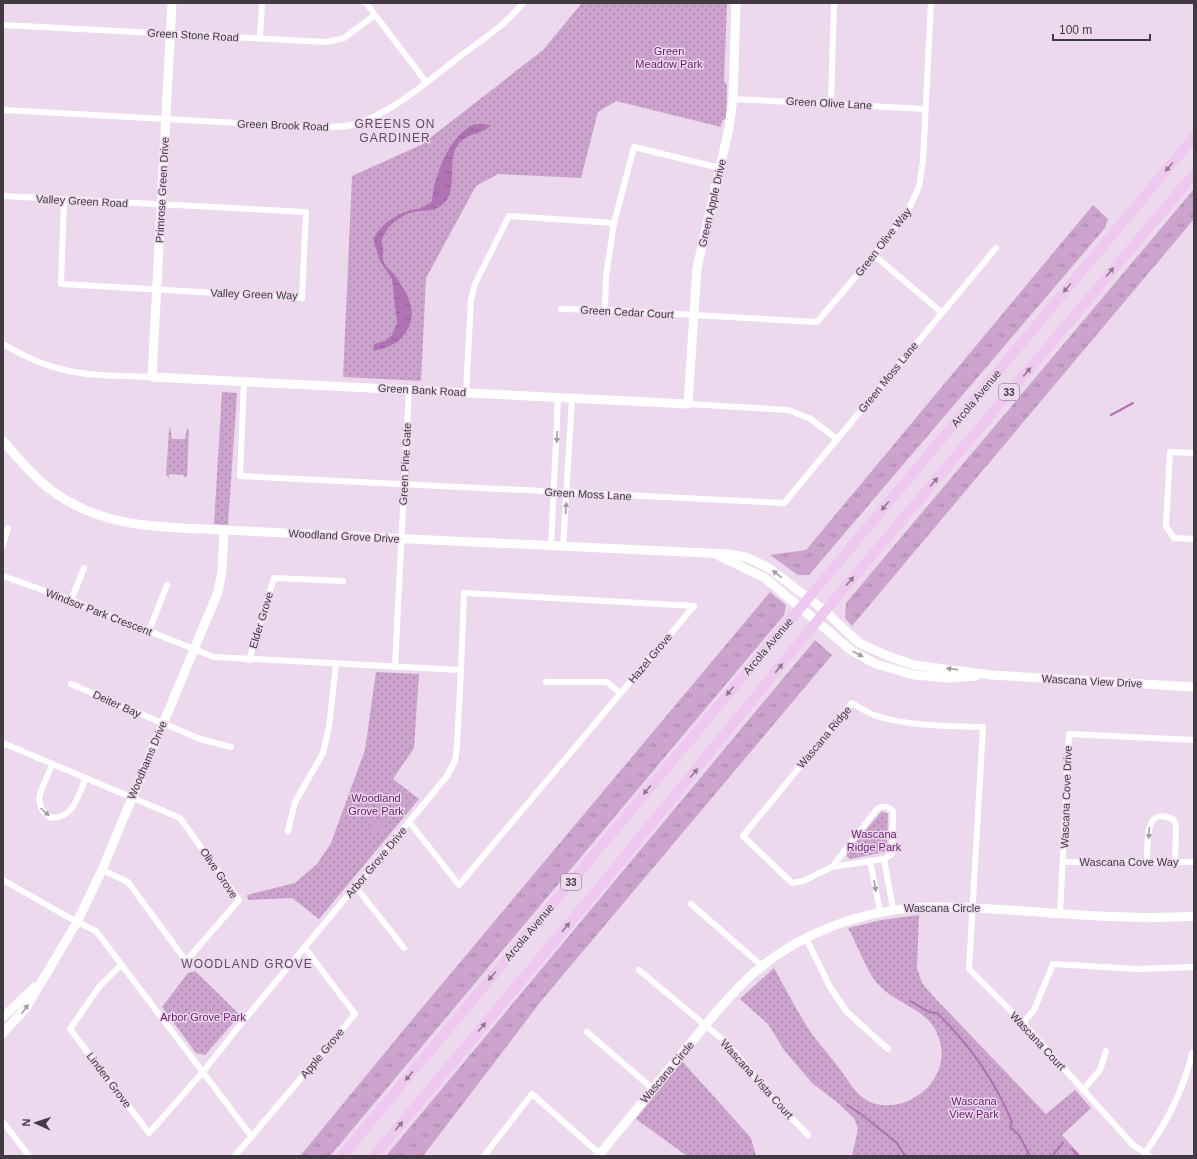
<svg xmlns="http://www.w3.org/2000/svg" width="1197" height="1159" viewBox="0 0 1197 1159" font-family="Arial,sans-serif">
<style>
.grass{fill:url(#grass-tufts)}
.park{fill:url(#park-dots)}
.garden{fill:#cba3cd}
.water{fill:url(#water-ripples)}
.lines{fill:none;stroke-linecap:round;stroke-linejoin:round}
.stream{stroke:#af73b3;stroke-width:2}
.street{stroke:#fff;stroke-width:6}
.secondary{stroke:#fff;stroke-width:9}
.primary{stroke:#eec8ef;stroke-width:10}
.oneway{fill:#8f7a90}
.oneway2{fill:#a09ca0}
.labels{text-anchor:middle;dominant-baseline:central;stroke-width:3;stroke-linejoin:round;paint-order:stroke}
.shield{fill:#ecd9ed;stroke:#746a75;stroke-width:1}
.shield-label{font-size:10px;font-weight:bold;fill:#413a42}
.street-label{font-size:11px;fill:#413a42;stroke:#ecd9ed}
.park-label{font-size:11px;fill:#681e6e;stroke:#ecd9ed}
.neighbourhood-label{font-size:12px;letter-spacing:1px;fill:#5e4e5f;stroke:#ecd9ed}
</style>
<defs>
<pattern id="grass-tufts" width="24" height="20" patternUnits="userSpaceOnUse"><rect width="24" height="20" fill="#cba3cd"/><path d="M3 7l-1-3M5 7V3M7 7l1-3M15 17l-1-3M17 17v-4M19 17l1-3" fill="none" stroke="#a686a8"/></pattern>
<pattern id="park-dots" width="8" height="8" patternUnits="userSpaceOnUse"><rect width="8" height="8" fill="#cba3cd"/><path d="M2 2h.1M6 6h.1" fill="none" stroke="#a686a8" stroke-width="1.8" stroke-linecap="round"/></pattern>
<pattern id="water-ripples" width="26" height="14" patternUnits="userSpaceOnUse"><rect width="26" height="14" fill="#af73b3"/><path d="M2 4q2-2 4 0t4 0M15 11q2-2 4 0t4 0" fill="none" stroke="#905f93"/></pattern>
</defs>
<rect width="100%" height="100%" fill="#ecd9ed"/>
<g class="grass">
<polygon points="1194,189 1194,219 852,626 845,618 846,603"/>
<polygon points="1093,205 1108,219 1105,228 809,575 798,575 770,555 806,550"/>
<polygon points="770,592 786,605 784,615 330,1156 300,1156 411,1021"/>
<polygon points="815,640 832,655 542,1000 423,1156 386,1156"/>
</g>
<g class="park">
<polygon points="582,3 727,3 724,81 727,85 726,118 722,121 721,127 616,101 598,112 581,178 498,174 476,186 426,278 421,381 343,377 352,176 421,145 543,50"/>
<polygon points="222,392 237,393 228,525 214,524"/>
<polygon points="170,427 172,439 185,439 187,428 189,430 187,476 185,478 183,475 169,474 169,478 166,475 169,430"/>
<polygon points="376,672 419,674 414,748 393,779 419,799 319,919 292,898 248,900 247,895 295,883 317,864 331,843 365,750"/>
<polygon points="882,811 888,814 887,848 884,852 851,859 847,857 847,852"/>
<path d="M919,915L917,968L922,983L933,996L1046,1114L1075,1090L1091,1108L1062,1135L1081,1156H852L858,1129L854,1118L838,1103L812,1083L784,1050L768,1024L740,999L774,968C785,988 796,1009 808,1028C816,1041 827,1052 836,1064C847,1078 854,1094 870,1102C890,1110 911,1103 926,1089C938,1077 945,1059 940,1042C932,1008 898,1007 878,984C868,974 856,942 848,928L881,920Z"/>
<polygon points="195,971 240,1015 205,1055 196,1053 162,1007 188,973"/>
<polygon points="682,1061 751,1138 756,1156 687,1156 636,1119"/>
</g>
<polygon class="garden" points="382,821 383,832 372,832 371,822"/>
<path class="water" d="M483,124L491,125C483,134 468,133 459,143C445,159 460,191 442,205C434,212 422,210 413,212C400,215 386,227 382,239C381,242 383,245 383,248C384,252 382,257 383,260C384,264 389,269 392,272C406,290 420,311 406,332C397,345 387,348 373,351L374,344L385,341L392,335L397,323L392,279L380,261L373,239C379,227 391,218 403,213C416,207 418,212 432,201C434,177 448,138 471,126C474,124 479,124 483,124Z"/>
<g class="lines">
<g class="stream">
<polyline points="1111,415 1133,403"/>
<path d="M910,1001L929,1012L937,1013C968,1043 995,1081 1012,1122L1010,1127L1019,1135L1030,1156"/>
<polyline points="847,1105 861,1114 897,1143 905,1156"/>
<polyline points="1072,1149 1079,1156"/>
<polyline points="1052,1156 1063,1143"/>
</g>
<g class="street">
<polyline points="366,3 426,82"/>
<polyline points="3,25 327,42 344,38 375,15"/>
<polyline points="260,38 262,3"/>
<polyline points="733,99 925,109"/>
<polyline points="831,103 834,3"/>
<path d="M3,110L311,127C325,127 342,128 356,124C395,111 426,82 458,58C480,41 506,25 523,3"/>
<polyline points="3,196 306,212 302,298 61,284 64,200"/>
<polyline points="874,255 941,312"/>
<polyline points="561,309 605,310 817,322 874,255 908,211 919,187 923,161 931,3"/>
<polyline points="605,310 606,277 614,223 634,147 720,168"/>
<path d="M3,344C57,377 91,375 152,377"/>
<polyline points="244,381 240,476 784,503 996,248"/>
<polyline points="466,392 471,300 475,284 509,216 614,223"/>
<polyline points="688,404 788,410 809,418 837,439"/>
<polyline points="1194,453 1170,452 1166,526 1174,538 1194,539"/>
<polyline points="3,545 8,528"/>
<polyline points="551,547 558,398"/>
<polyline points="563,547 572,399"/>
<polyline points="3,576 71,600 214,657 461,670 457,745 455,761 447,776 240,1025 203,1072 149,1133 70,1029 99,987 121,965"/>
<polyline points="71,600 84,568"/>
<polyline points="149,631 167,585"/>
<polyline points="249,660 274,578 343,581"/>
<polyline points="395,667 409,389"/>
<polyline points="546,682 607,682 620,693"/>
<polyline points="71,684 200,739 231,747"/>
<polyline points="3,743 180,818 239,900 186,961 128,882 102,870"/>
<path d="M52,765C45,784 28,804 51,818C74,818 78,796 86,778"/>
<polyline points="410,823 459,885 694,606 464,593 461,670"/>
<polyline points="288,831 295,802 323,753 329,727 336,664"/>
<polyline points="884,859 893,909"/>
<polyline points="870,861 880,911"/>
<polyline points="1064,862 1194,862"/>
<path d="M1147,863C1148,844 1143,804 1174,820L1176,827L1175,863"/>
<path d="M832,867L877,809C884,805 887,806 893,811L892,854L884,859L832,867L803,881L792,883L743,836L852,703C859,707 866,712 874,715C903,726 952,726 983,727L969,969L1023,1023L1133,1145L1150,1156"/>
<polyline points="3,880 77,922 96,931 252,1137"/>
<polyline points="356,887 404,948"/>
<polyline points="691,904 762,966"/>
<polyline points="1060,914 1069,734 1194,740"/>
<polyline points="806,938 830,987 846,1011 888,1049"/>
<polyline points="639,970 729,1045 773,1099 808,1135"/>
<polyline points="1023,1023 1034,1010 1053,964 1138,969 1194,967"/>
<polyline points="587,1032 653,1089"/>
<polyline points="1083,1090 1100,1070 1106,1051"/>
<polyline points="3,1122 29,1156"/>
<path d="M1145,1153C1166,1124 1184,1088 1192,1053"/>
<polyline points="235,1156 355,1014 305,948"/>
<polyline points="484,1156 532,1094 601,1155"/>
</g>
<g class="secondary">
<polyline points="172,3 152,377 688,404 697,268 729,128 733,99 736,3"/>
<path d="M3,441C19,459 35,479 55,493C106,529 164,527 224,530L727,554L746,557L769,568L825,611L859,643L888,656L914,665L991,675L1194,687"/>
<polyline points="719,556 765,578 852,651 876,664 914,675 949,678 976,676"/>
<polyline points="3,1017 35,987"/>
<polyline points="3,1033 26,1008 77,922 102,870 218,592 222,571 224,530"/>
<path d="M598,1156C629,1119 658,1082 689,1045C706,1024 723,1003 742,984C794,932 869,906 942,907C1026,908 1110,922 1194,916"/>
</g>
<g class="primary">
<polyline points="342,1156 1194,137"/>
<polyline points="374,1156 593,895 831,604 1194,174"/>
</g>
</g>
<defs><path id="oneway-solid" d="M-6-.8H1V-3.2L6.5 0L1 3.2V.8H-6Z"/></defs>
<g class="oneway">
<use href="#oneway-solid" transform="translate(1169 167) rotate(130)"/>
<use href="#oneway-solid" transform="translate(1110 272) rotate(-50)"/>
<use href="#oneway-solid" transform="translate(1067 288) rotate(130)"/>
<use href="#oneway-solid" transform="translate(1027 372) rotate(-50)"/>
<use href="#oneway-solid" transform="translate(934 482) rotate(-50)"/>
<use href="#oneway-solid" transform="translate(885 506) rotate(130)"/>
<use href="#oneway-solid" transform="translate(850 581) rotate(-50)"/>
<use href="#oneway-solid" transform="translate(779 668) rotate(-51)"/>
<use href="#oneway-solid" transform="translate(730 691) rotate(130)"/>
<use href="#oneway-solid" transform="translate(694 773) rotate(-50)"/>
<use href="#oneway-solid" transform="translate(647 790) rotate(130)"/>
<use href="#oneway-solid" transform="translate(566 927) rotate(-50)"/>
<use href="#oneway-solid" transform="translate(492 976) rotate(130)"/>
<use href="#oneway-solid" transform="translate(482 1027) rotate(-50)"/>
<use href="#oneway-solid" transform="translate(409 1076) rotate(130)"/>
<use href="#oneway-solid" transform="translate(399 1126) rotate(-50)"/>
</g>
<g class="oneway2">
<use href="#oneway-solid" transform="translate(557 437) rotate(93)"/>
<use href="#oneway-solid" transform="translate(566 508) rotate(-86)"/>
<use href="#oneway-solid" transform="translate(777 574) rotate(-143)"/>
<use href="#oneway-solid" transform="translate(858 654) rotate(28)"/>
<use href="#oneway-solid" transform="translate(952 669) rotate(-173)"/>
<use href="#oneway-solid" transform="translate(45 812) rotate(42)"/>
<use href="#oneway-solid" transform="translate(1149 833) rotate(94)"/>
<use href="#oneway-solid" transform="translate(875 886) rotate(80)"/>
<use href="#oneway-solid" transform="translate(25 1009) rotate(-54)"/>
</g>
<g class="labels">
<g class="shield">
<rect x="999" y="384" width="20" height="16" rx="3"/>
<rect x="561" y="874" width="20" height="16" rx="3"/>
</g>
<g class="shield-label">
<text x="1009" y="392">33</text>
<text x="571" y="882">33</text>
</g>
<g class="street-label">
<text transform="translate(193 35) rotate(3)">Green Stone Road</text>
<text transform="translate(829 103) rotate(3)">Green Olive Lane</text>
<text transform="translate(283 125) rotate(2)">Green Brook Road</text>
<text transform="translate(162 190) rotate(-87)">Primrose Green Drive</text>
<text transform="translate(82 201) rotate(3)">Valley Green Road</text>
<text transform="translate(712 203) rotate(-77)">Green Apple Drive</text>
<text transform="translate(883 242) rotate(-52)">Green Olive Way</text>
<text transform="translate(254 294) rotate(2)">Valley Green Way</text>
<text transform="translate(627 312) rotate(3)">Green Cedar Court</text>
<text transform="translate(888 377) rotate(-51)">Green Moss Lane</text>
<text transform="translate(422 390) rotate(3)">Green Bank Road</text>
<text transform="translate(976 398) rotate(-50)">Arcola Avenue</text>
<text transform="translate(405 464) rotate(-87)">Green Pine Gate</text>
<text transform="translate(588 494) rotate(3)">Green Moss Lane</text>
<text transform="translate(344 536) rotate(3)">Woodland Grove Drive</text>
<text transform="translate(99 612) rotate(21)">Windsor Park Crescent</text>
<text transform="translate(261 620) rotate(-73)">Elder Grove</text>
<text transform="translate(768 646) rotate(-50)">Arcola Avenue</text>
<text transform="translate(650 658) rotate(-50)">Hazel Grove</text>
<text transform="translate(1092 681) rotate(3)">Wascana View Drive</text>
<text transform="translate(117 704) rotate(24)">Deiter Bay</text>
<text transform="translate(824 737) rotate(-50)">Wascana Ridge</text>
<text transform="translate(147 760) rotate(-67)">Woodhams Drive</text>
<text transform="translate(1066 797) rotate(-88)">Wascana Cove Drive</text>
<text transform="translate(376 862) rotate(-50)">Arbor Grove Drive</text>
<text x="1129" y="862">Wascana Cove Way</text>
<text transform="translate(219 873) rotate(56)">Olive Grove</text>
<text x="942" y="908">Wascana Circle</text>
<text transform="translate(529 932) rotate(-50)">Arcola Avenue</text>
<text transform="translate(1038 1041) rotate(47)">Wascana Court</text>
<text transform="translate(322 1053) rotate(-50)">Apple Grove</text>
<text transform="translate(667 1072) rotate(-50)">Wascana Circle</text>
<text transform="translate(757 1079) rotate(48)">Wascana Vista Court</text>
<text transform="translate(109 1080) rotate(53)">Linden Grove</text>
</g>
<g class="park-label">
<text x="669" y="51">Green<tspan x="669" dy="13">Meadow Park</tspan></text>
<text x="376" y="798">Woodland<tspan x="376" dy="13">Grove Park</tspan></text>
<text x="874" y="834">Wascana<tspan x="874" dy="13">Ridge Park</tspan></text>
<text x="203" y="1017">Arbor Grove Park</text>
<text x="974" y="1101">Wascana<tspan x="974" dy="13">View Park</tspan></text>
</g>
<g class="neighbourhood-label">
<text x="395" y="124">GREENS ON<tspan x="395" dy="14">GARDINER</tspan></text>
<text x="247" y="964">WOODLAND GROVE</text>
</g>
</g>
<rect width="1197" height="1159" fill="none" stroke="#413a42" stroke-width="8"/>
<g transform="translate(36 1123) rotate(273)" stroke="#ecd9ed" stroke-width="3" paint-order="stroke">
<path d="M0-3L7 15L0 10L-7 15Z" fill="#413a42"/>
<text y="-6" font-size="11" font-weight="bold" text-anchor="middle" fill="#413a42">N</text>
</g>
<path d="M1053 34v6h97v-6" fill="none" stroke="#413a42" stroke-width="2"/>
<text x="1059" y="34" font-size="12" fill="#413a42" stroke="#ecd9ed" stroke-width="3" paint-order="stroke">100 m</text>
</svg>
